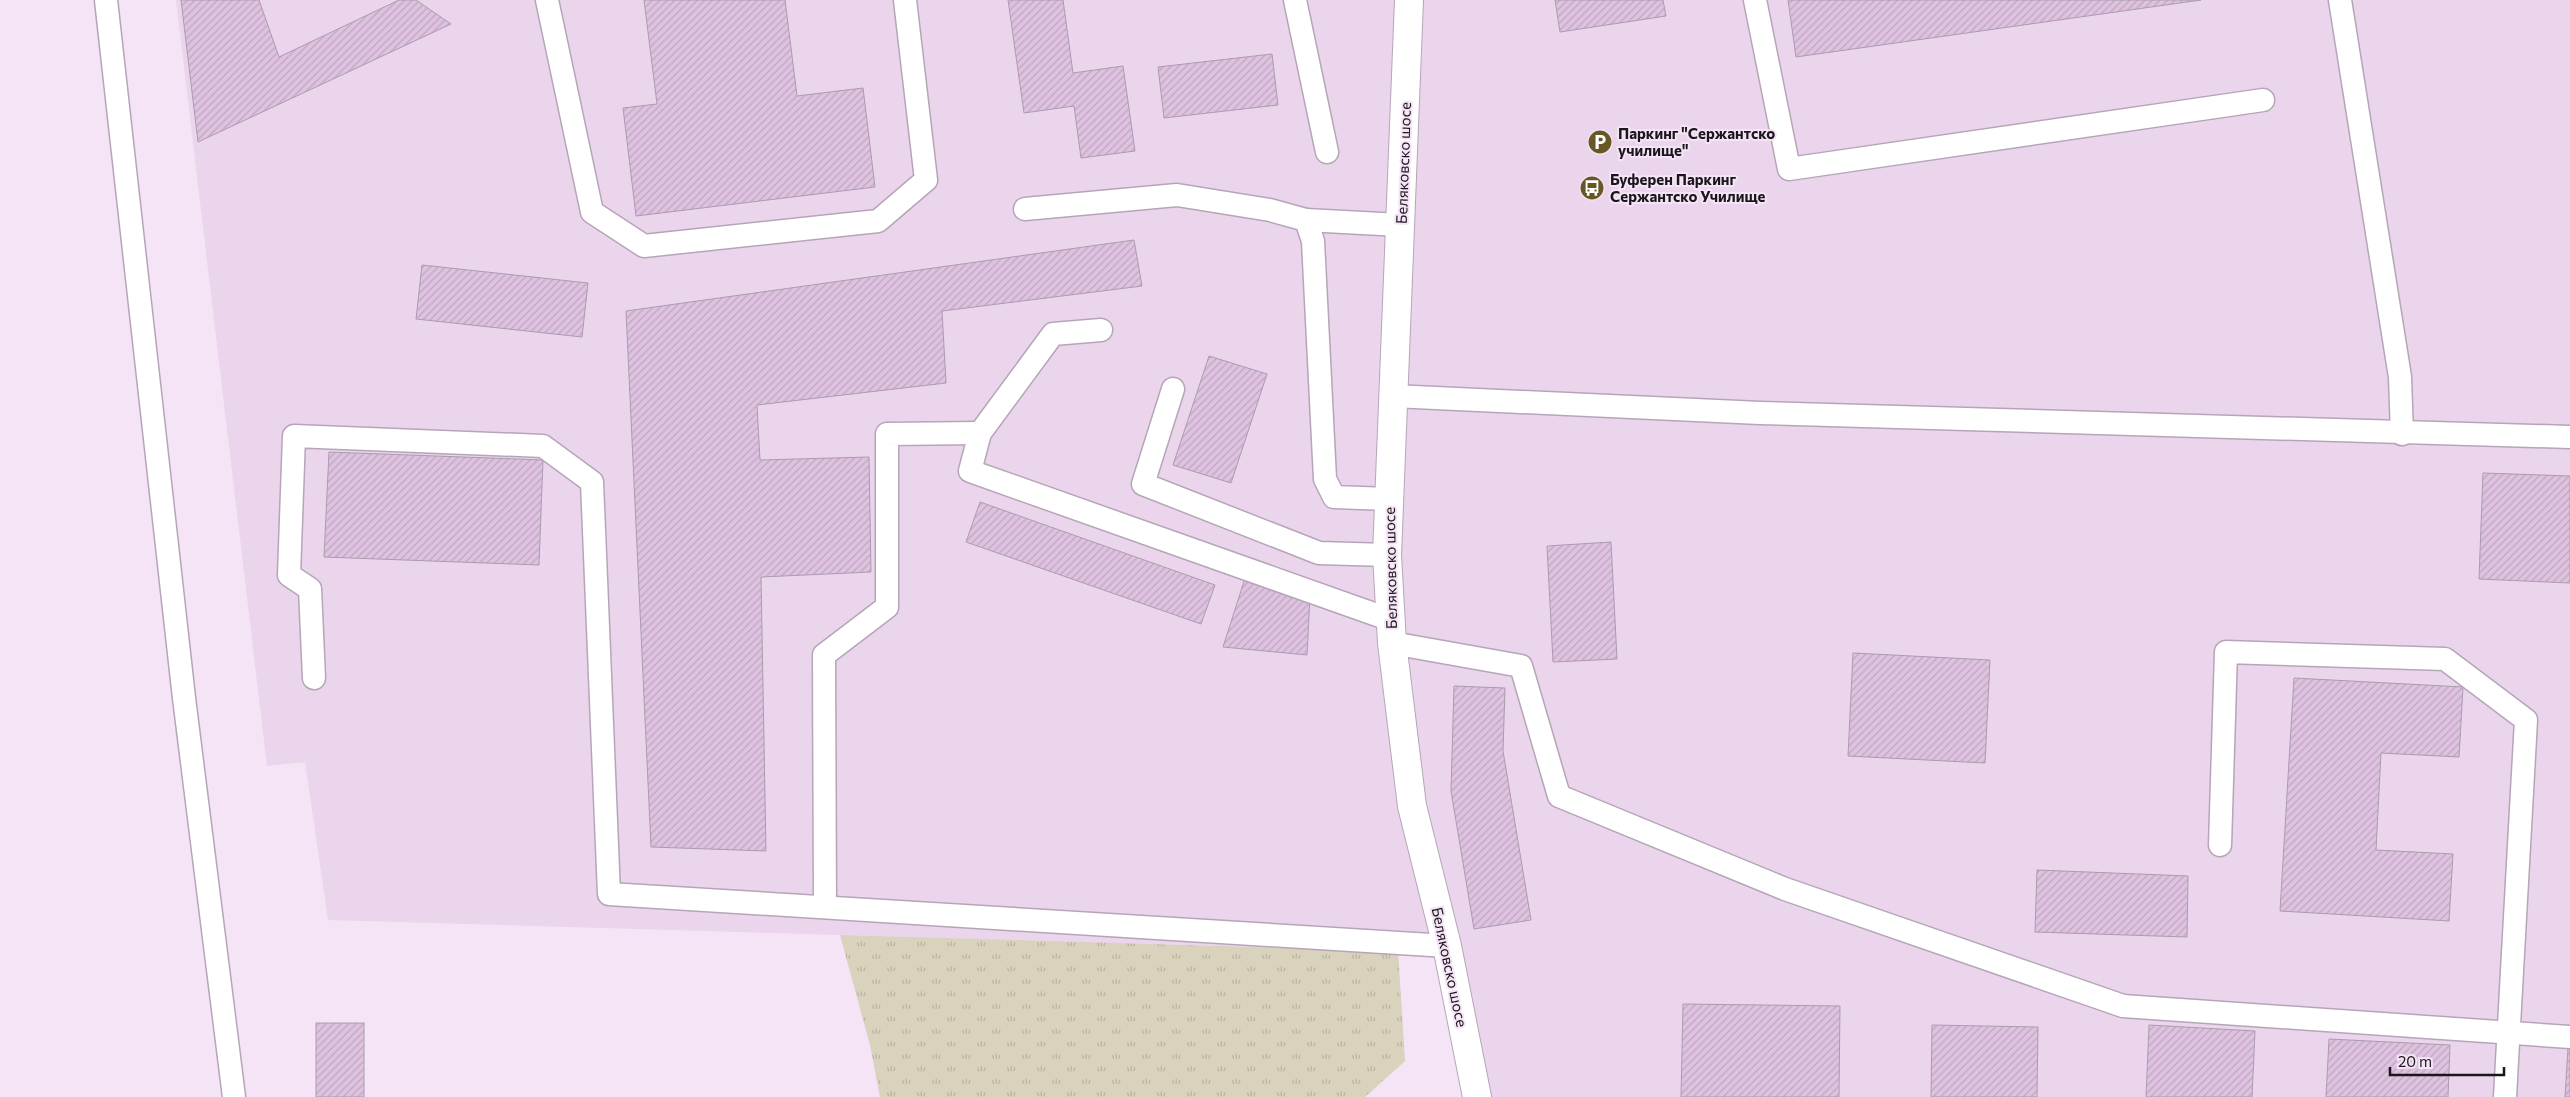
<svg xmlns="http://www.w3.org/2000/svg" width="2570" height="1097" viewBox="0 0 2570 1097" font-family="Commissioner,sans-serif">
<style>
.built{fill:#ebd5ec}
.grass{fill:url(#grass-tufts)}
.building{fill:url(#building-hatch);stroke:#ab9cac}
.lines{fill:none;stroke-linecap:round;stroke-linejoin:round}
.lane-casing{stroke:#b5a6b7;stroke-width:25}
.secondary-casing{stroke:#b5a6b7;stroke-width:30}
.lane{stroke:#fff;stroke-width:22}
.secondary{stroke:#fff;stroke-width:28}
.labels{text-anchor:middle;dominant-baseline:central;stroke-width:4;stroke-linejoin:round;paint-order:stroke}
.poi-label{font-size:15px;font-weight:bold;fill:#1b161b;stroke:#f4e4f6;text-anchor:start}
.street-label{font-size:15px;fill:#1b161b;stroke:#f4e4f6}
</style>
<defs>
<pattern id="grass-tufts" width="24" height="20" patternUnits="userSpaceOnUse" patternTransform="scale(1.25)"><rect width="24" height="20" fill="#d9d2bc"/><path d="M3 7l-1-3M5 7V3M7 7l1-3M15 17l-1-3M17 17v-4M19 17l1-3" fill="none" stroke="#bab4a1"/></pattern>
<pattern id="building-hatch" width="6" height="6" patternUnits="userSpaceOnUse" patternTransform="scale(1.25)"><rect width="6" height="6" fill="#dec2e0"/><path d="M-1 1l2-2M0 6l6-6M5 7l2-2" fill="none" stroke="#bea6c0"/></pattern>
</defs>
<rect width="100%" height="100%" fill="#f4e4f6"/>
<polygon class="built" points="176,0 2570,0 2570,1097 1486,1097 1457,953 328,920 305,762 267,766"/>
<polygon class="grass" points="840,935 1398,951 1405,1061 1365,1097 880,1097 870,1045"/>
<g class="building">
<polygon points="181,0 259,0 279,57 399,0 416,0 451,24 198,142"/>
<polygon points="644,0 785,0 797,96 863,88 875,187 636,216 623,108 657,104"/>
<polygon points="1008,0 1063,0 1073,73 1123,66 1135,151 1081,158 1074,106 1024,113"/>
<polygon points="1555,0 1663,0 1666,16 1560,32"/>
<polygon points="1788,0 2201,0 1796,57"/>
<polygon points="1272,54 1278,105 1164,118 1158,67"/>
<polygon points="1134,240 1142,286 942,311 946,383 757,405 760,460 869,457 871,572 761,577 766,851 651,847 626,311"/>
<polygon points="422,265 588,283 582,337 416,319"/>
<polygon points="1209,356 1267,374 1231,483 1173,465"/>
<polygon points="329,452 543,460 539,565 324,557"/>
<polygon points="2483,473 2570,476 2570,583 2479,579"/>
<polygon points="980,502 1215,585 1201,624 966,542"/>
<polygon points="1611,542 1617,659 1553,662 1547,546"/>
<polygon points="1247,572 1310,596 1307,655 1223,647"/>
<polygon points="1853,653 1990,660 1985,763 1848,756"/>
<polygon points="2294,678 2463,687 2459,757 2381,753 2376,850 2453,854 2449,921 2280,911"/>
<polygon points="1454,686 1505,688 1503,751 1531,920 1474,929 1451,791"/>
<polygon points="2037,870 2188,876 2187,937 2035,932"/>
<polygon points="1683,1004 1840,1006 1839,1097 1681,1097"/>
<rect x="316" y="1023" width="48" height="74"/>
<polygon points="1932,1025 2038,1027 2037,1097 1931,1097"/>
<polygon points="2149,1025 2255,1031 2252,1097 2146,1097"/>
<polygon points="2329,1039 2450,1045 2448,1097 2326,1097"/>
<polygon points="2568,1048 2570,1048 2570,1097 2565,1097"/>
</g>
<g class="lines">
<defs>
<g id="lane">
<polyline points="106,0 184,698 234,1097"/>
<polyline points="547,0 592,212 644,246 878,221 926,180 905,0"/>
<polyline points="1295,0 1327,152"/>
<polyline points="1755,0 1789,169 2263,100"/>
<polyline points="2340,0 2400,377 2402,434"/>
<polyline points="1025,209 1177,195 1270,210 1306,220 1313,241 1325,479 1334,497 1389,499"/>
<polyline points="1306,220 1400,225"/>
<polyline points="1101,330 1053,334 980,433 970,471 1391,620"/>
<polyline points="1173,389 1143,484 1319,553 1387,555"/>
<polyline points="1393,396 1760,413 2570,437"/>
<polyline points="1392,643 1521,666 1559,796 1785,889 2123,1006 2570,1037"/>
<polyline points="314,678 310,589 289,575 294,436 543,446 592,482 609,894 1447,946"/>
<polyline points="2220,845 2226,652 2445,659 2526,720 2505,1097"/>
<polyline points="825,907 824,655 887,607 887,434 980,433"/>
</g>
<polyline id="secondary" points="1409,0 1387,555 1392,643 1412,806 1447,946 1477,1097"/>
</defs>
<use href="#lane" class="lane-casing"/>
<use href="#secondary" class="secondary-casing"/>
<use href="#lane" class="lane"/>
<use href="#secondary" class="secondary"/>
</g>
<defs>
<symbol id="parking-disc" viewBox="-11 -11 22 22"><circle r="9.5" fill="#675725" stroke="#f4e4f6"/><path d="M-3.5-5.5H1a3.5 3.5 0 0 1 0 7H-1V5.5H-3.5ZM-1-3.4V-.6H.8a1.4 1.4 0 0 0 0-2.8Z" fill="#fff"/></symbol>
<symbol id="bus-disc" viewBox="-11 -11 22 22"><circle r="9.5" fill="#675725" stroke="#f4e4f6"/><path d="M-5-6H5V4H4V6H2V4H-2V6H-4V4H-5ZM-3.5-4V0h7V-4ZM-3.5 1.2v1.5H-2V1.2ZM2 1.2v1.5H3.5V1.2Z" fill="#fff"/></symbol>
</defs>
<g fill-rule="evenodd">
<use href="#parking-disc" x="1586" y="128" width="28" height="28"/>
<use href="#bus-disc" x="1578" y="174" width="28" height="28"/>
</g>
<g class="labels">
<g class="poi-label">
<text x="1618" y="133">Паркинг "Сержантско<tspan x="1618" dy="17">училище"</tspan></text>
<text x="1610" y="179">Буферен Паркинг<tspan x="1610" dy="17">Сержантско Училище</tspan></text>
</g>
<g class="street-label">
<text transform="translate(1403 163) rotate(-88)">Беляковско шосе</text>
<text transform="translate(1390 568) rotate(-91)">Беляковско шосе</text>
<text transform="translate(1450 967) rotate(78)">Беляковско шосе</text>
</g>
</g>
<path d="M2390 1067v8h114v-8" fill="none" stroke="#1b161b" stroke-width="2.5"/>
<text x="2398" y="1067" font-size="15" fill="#1b161b" stroke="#f4e4f6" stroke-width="4" paint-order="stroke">20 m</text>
</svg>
